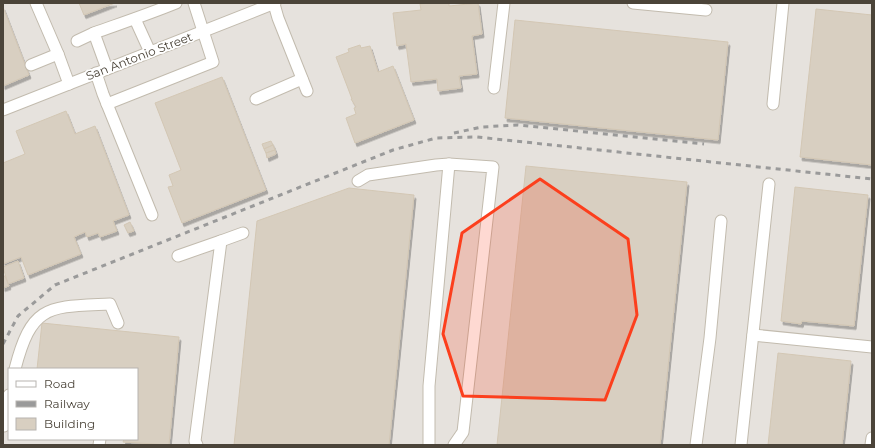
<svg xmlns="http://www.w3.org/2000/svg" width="875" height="448" viewBox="0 0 875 448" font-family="Montserrat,sans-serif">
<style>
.industrial{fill:#e6e2dd;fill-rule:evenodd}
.building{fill:#d8cfc1;stroke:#d3c7b4;filter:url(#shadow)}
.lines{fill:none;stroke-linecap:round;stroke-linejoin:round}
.minor-casing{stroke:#c2bbae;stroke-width:13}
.minor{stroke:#fff;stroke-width:11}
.rail{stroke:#9a9a9a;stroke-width:3;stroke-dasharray:5 5;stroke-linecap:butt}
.marked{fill:#fc3f1d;fill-opacity:0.2;stroke:#fc3f1d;stroke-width:3;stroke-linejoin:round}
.labels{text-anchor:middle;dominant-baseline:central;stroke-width:3.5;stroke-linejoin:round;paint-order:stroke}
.street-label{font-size:12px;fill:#4b4439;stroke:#fff}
</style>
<defs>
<filter id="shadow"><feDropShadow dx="2" dy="3.5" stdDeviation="0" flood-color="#0004"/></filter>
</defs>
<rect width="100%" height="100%" fill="#f6f3ec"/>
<path class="industrial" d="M3,3H872V445H3ZM9,369H137V439H9Z"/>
<g class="building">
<polygon points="79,3 115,3 84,15"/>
<polygon points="430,3 449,3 449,6 478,3 482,34 472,36 477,74 459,76 461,88 438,91 437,79 411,82 406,44 397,46 393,13 421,10 420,4"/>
<polygon points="3,7 29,75 3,86"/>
<polygon points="816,9 872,15 872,165 800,157"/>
<polygon points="515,20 728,42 718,140 505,118"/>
<polygon points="360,45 361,48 370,46 378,72 393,66 414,120 355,143 346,118 356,114 354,108 356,107 351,99 352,99 336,57 349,52 348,49"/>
<polygon points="222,77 266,190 182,223 168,187 173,186 169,175 181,170 155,103"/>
<polygon points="66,111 75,134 95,126 129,215 113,221 117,231 100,237 98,233 87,237 85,232 74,237 81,254 28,275 21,257 3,264 3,163 25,154 16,131"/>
<polygon points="271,141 273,145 264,149 262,144"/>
<polygon points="273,145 275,150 266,153 264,149"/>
<polygon points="275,150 276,154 267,158 266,153"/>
<polygon points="526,166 687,182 660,445 497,445"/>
<polygon points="795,187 868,195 854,326 802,321 801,324 781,321"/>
<polygon points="349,188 414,195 389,445 234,445 257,221"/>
<polygon points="130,222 134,231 128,233 124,225"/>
<polygon points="18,261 24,278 8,284 3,267"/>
<polygon points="3,276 5,276 9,286 3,288"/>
<polygon points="42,323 179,337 169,445 123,442 124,439 137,439 137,369 37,369"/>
<polygon points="778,353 851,361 842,445 768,445"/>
</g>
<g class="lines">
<defs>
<g id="minor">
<polyline points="36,3 58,54"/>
<polyline points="633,3 706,10"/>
<polyline points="274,4 278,18 307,91"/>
<polyline points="135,19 150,52"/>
<polyline points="77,41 94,33"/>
<polyline points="31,65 58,54 69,84"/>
<path d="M107,69L94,33C122,23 149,14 176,3"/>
<polyline points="96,73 103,94 152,215"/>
<polyline points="494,88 504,3"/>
<polyline points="256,99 302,79"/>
<polyline points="107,104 213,62 194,3"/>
<polyline points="773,104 783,3"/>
<polyline points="3,110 275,3"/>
<polyline points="358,181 368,175 436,165 449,164"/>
<polyline points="221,241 243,233"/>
<polyline points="178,256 221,241 195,441 197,445"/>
<polyline points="753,335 872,347"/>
<path d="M15,369C32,303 49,307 110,304L118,323"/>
<polyline points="4,426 9,395"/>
<polyline points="99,445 100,439"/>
<polyline points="429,445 429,386 449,164 493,167 463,432 454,445"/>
<polyline points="696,445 710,338 721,221"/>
<polyline points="741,445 769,184"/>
<polyline points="871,445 872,438"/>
</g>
</defs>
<use href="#minor" class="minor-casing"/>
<use href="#minor" class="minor"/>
<g class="rail">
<polyline points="454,133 482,127 518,125 704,144"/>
<polyline points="3,344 18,316 55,285 393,150 436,138 477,137 872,179"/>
</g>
</g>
<path class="marked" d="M540,179L628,239L637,315L605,400L463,396L443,334L462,233Z"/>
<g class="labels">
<g class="street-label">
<text transform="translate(139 56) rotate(-21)">San Antonio Street</text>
</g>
</g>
<rect width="875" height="448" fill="none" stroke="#4b4439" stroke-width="8"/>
<rect x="8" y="368" width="130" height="72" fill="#ffffff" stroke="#b7b4b0"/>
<rect x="16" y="381" width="20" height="6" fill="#ffffff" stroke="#b7b4b0"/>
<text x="44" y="388" font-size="12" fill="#4b4439">Road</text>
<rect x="16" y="401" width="20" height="6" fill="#9a9a9a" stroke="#b7b4b0"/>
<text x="44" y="408" font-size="12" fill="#4b4439">Railway</text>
<rect x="16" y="418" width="20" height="12" fill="#d8cfc1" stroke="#b7b4b0"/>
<text x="44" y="428" font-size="12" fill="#4b4439">Building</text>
</svg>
